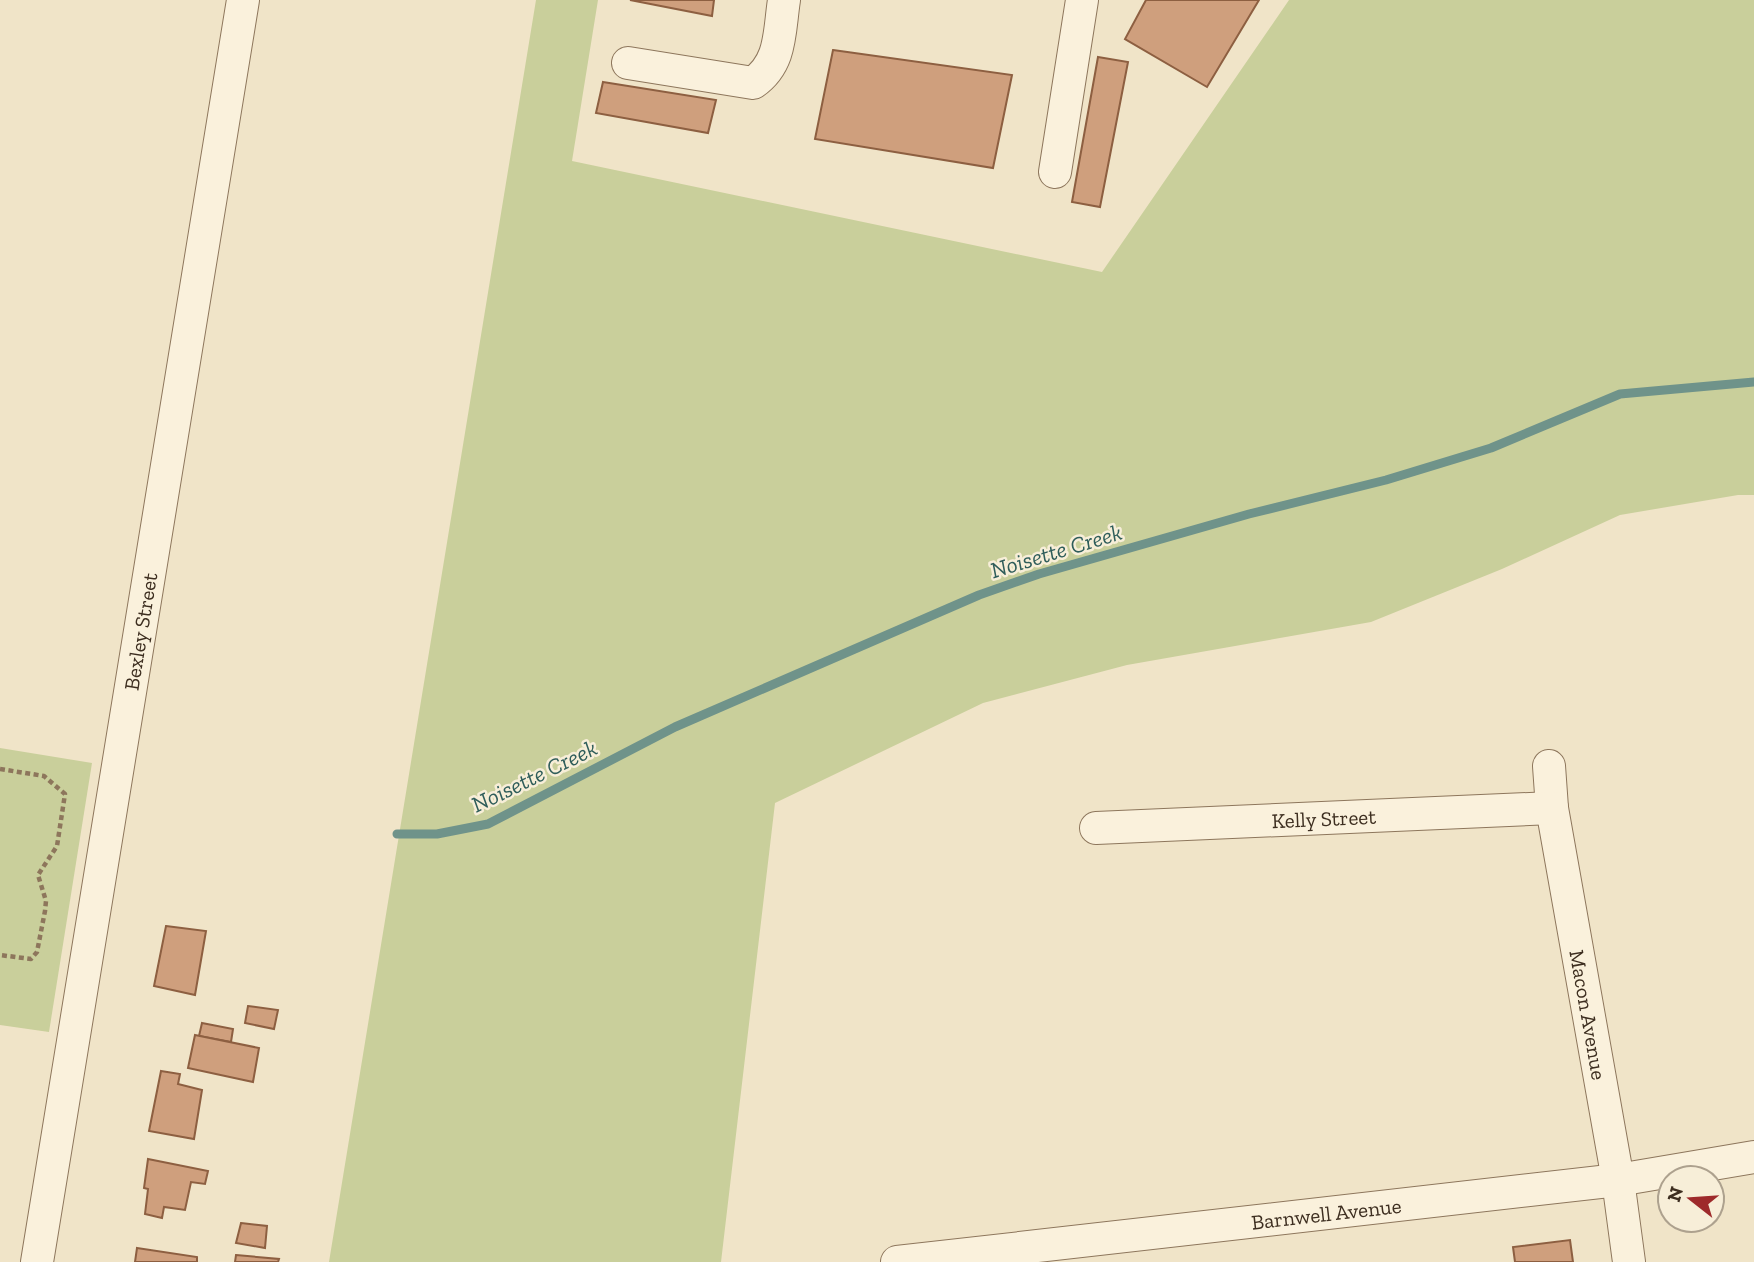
<svg xmlns="http://www.w3.org/2000/svg" width="1754" height="1262" viewBox="0 0 1754 1262" font-family="'Zilla Slab',serif">
<style>
.green{fill:#c9cf9b}
.lines{fill:none;stroke-linecap:round;stroke-linejoin:round}
.stream{stroke:#6f938a;stroke-width:9}
.building{fill:#cf9f7d;stroke:#8d5f41;stroke-width:2}
.minor-casing{stroke:#8d765c;stroke-width:34}
.path{stroke:#8d765c;stroke-width:4.5;stroke-dasharray:5 3.5;stroke-linecap:butt}
.minor{stroke:#faf1dc;stroke-width:32}
.labels{text-anchor:middle;dominant-baseline:central;stroke-width:5;stroke-linejoin:round;paint-order:stroke}
.street-label{font-size:21px;fill:#3d2e20;stroke:#f7eed8}
.water-label{font-size:23px;font-style:italic;fill:#2f5d5a;stroke:#f7eed8}
</style>
<rect width="100%" height="100%" fill="#f0e4c8"/>
<g class="green">
<polygon points="536,0 598,0 572,161 1102,272 1289,0 1754,0 1754,495 1738,495 1620,515 1502,569 1371,622 1127,665 983,703 775,803 721,1262 329,1262"/>
<polygon points="0,748 92,763 49,1032 0,1025"/>
</g>
<g class="lines">
<polyline class="stream" points="397,834 437,834 488,824 675,727 979,595 1039,574 1249,514 1386,480 1491,448 1620,394 1754,382"/>
</g>
<g class="building">
<polygon points="630,0 714,0 712,16"/>
<polygon points="1146,0 1259,0 1207,87 1125,39"/>
<polygon points="833,50 1012,75 993,168 815,139"/>
<polygon points="1098,57 1128,62 1100,207 1072,202"/>
<polygon points="603,82 716,100 708,133 596,113"/>
<polygon points="166,926 206,931 195,995 154,986"/>
<polygon points="248,1006 278,1010 274,1029 245,1023"/>
<polygon points="202,1023 233,1029 231,1042 199,1036"/>
<polygon points="195,1035 259,1048 253,1082 188,1068"/>
<polygon points="161,1071 180,1074 178,1084 202,1090 194,1139 149,1131"/>
<polygon points="148,1159 208,1171 205,1184 191,1182 185,1210 164,1207 162,1218 145,1214 148,1189 144,1188"/>
<polygon points="241,1223 267,1226 265,1248 236,1243"/>
<polygon points="1570,1240 1573,1262 1515,1262 1513,1247"/>
<polygon points="137,1248 197,1257 197,1262 135,1262"/>
<polygon points="236,1255 279,1259 278,1262 235,1262"/>
</g>
<g class="lines">
<defs>
<g id="minor">
<path d="M628,63L753,83C782,63 779,32 784,0"/>
<polyline points="1055,172 1082,0"/>
<path id="s1" d="M1549,766L1552,808L1618,1180L1629,1262"/>
<path id="s2" d="M1096,828L1552,808"/>
<path id="s3" d="M37,1262L243,0"/>
<path id="s4" d="M897,1262L1618,1180L1754,1157"/>
</g>
</defs>
<use href="#minor" class="minor-casing"/>
<polyline class="path" points="0,769 44,776 65,794 57,846 38,875 46,901 45,911 37,952 31,959 0,955"/>
<use href="#minor" class="minor"/>
</g>
<g class="labels">
<g class="street-label">
<text stroke="none"><textPath href="#s3" startOffset="639">Bexley Street</textPath></text>
<text stroke="none"><textPath href="#s2" startOffset="228">Kelly Street</textPath></text>
<text stroke="none"><textPath href="#s1" startOffset="252">Macon Avenue</textPath></text>
<text stroke="none"><textPath href="#s4" startOffset="432">Barnwell Avenue</textPath></text>
</g>
<g class="water-label">
<text transform="translate(1056 551) rotate(-17)">Noisette Creek</text>
<text transform="translate(534 776) rotate(-26)">Noisette Creek</text>
</g>
</g>
<g transform="translate(1691 1199) rotate(287)"><circle r="33" fill="#f7eed8" stroke="#ada18e" stroke-width="2"/>
<path d="M0-5L12 26L0 18L-12 26Z" fill="#9e2a2b"/>
<text y="-10" font-size="19" font-weight="bold" text-anchor="middle" fill="#3d2e20">N</text>
</g>
</svg>
